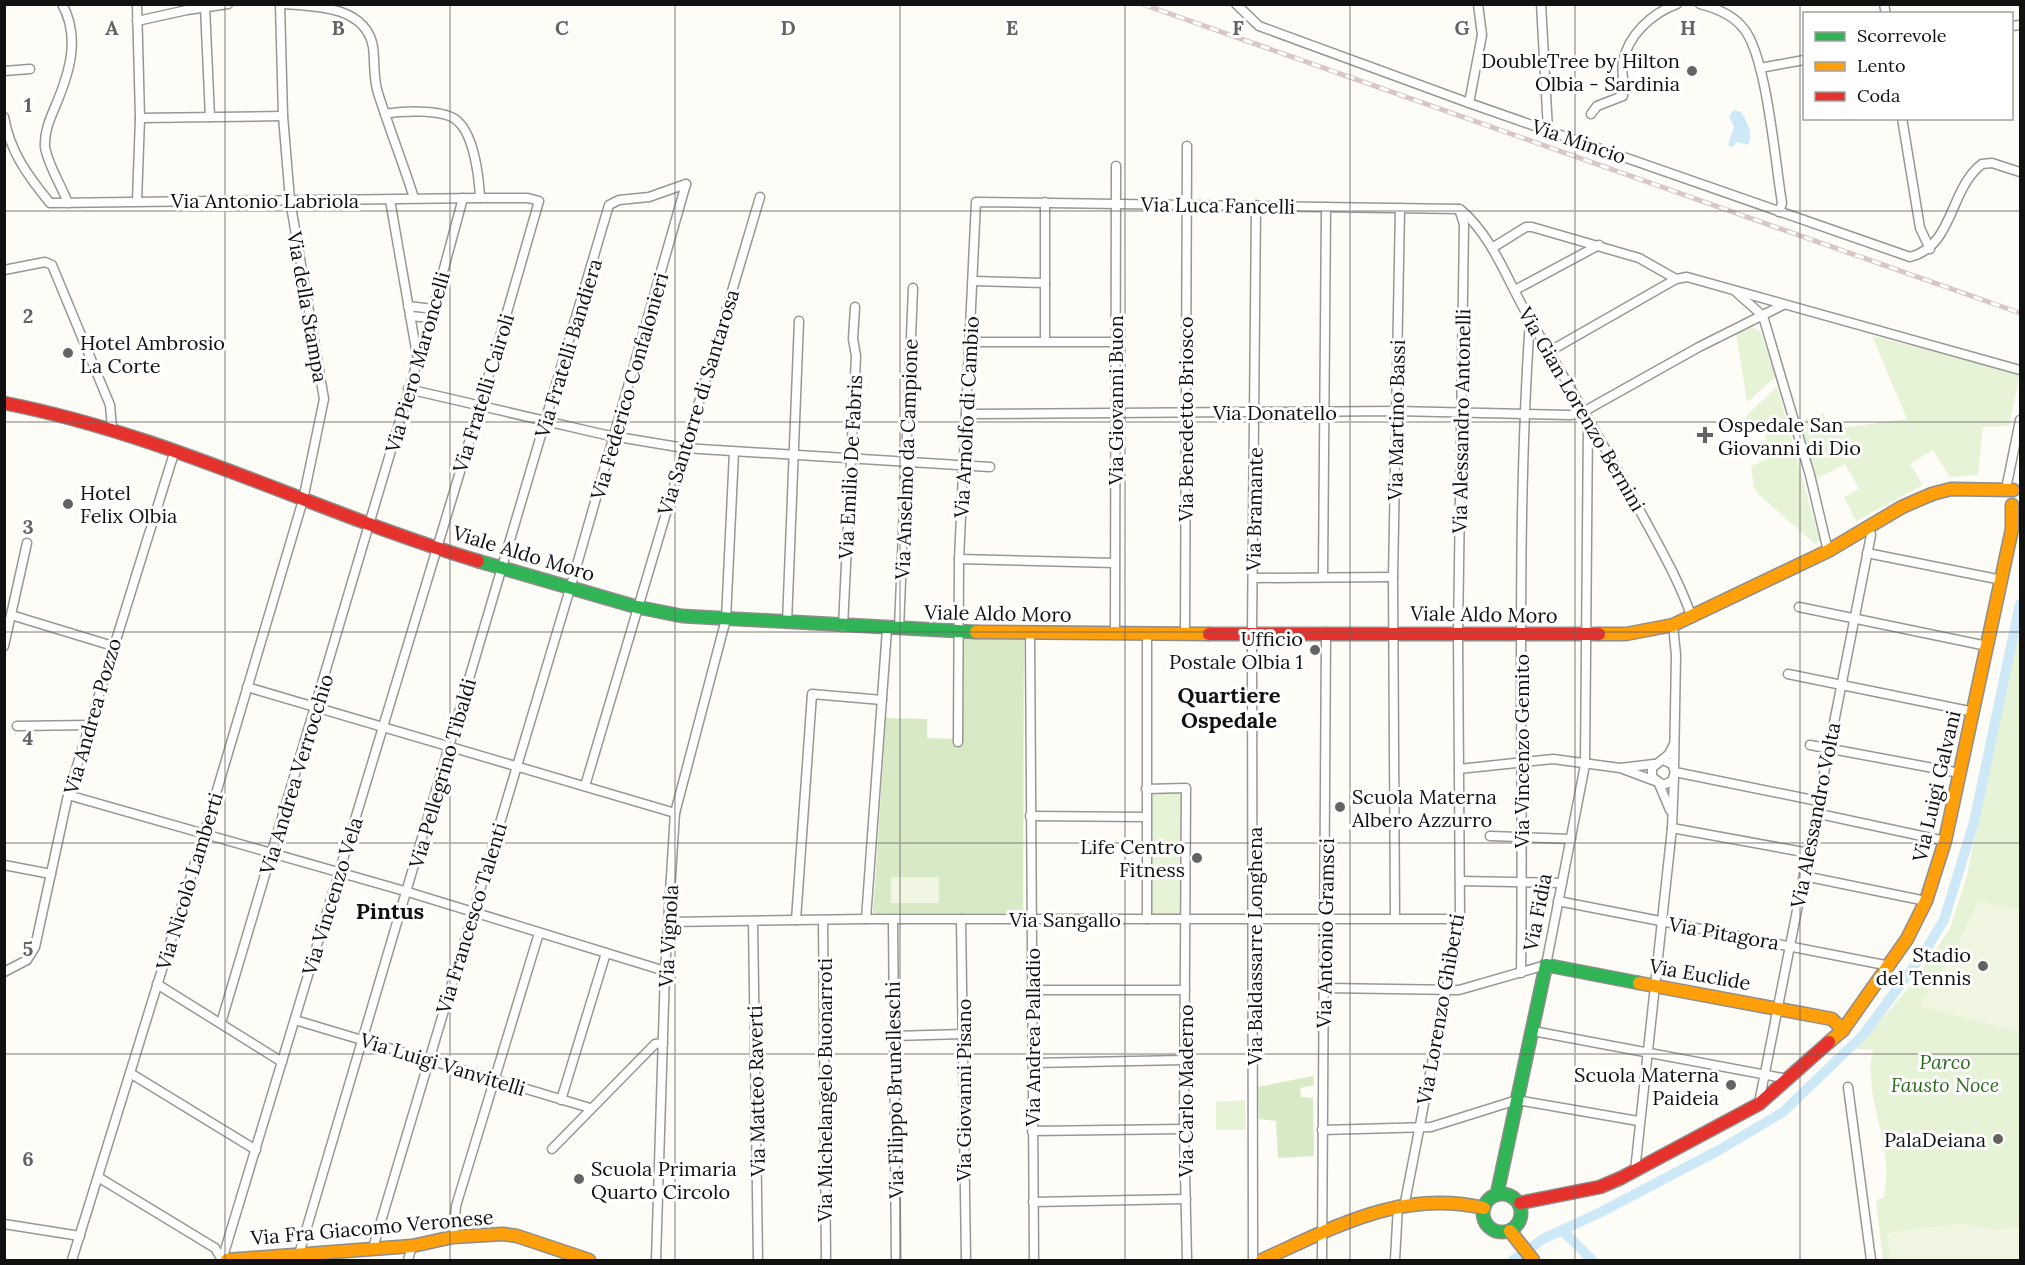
<svg xmlns="http://www.w3.org/2000/svg" width="2025" height="1265" viewBox="0 0 2025 1265" font-family="Lora,serif">
<style>
.green{fill:#e7f3d7}
.forest{fill:#d8eac5}
.pitch{fill:#f0f6e1}
.water{fill:#cde8f7}
.lines{fill:none;stroke-linecap:round;stroke-linejoin:round}
.canal{stroke:#cde8f7;stroke-width:10}
.street-casing{stroke:#979795;stroke-width:11}
.fast-casing{stroke:#8e8d8b;stroke-width:15}
.slow-casing{stroke:#8e8d8b;stroke-width:15}
.jam-casing{stroke:#8e8d8b;stroke-width:15}
.street{stroke:#fffffe;stroke-width:8}
.fast{stroke:#30b455;stroke-width:12}
.slow{stroke:#ff9f0a;stroke-width:12}
.jam{stroke:#e5322d;stroke-width:12}
.rail-casing{stroke:#d9c6c7;stroke-width:5}
.rail{stroke:#fff;stroke-width:3;stroke-dasharray:9;stroke-linecap:butt}
.grid{fill:none;stroke:#646362;stroke-width:1.5;stroke-opacity:0.55}
.poi-dot{fill:#646362;stroke:#fff;stroke-width:2}
.labels{text-anchor:middle;dominant-baseline:central;stroke-width:6;stroke-linejoin:round;paint-order:stroke}
.poi-label{font-size:20px;fill:#111;stroke:#fff;text-anchor:end}
.street-label{font-size:20px;fill:#111;stroke:#fff}
.park-label{font-size:20px;font-style:italic;fill:#2f6b1f;stroke:#fff}
.quarter-label{font-size:22px;font-weight:bold;fill:#111;stroke:#fff}
.grid-label{font-size:20px;text-anchor:middle;font-weight:bold;fill:#646362;stroke:#fff;stroke-width:6;stroke-linejoin:round;paint-order:stroke}
</style>
<rect width="100%" height="100%" fill="#fdfcf7"/>
<g class="green">
<polygon points="1749,326 1760,331 1776,377 1747,402 1736,333"/>
<polygon points="1872,336 2020,373 2009,426 1983,427 1978,475 1950,477 1933,450 1910,464 1923,485 1856,521 1844,497 1859,489 1845,464 1814,480 1800,425 1806,419 1824,413 1827,430 1907,419"/>
<polygon points="1777,387 1820,541 1815,544 1760,496 1754,488 1751,466 1768,459 1765,427 1747,429 1746,416"/>
<path d="M2020,625V1260H1883L1876,1200L1884,1198C1885,1188 1887,1176 1886,1165C1884,1125 1864,1089 1873,1050L1856,1049L1916,979L1950,928L1967,875Z"/>
<polygon points="1182,791 1180,914 1152,915 1150,792"/>
<polygon points="1245,1100 1246,1130 1216,1130 1216,1102"/>
</g>
<g class="forest">
<polygon points="961,638 1024,639 1023,913 873,913 886,718 927,719 927,738 959,739"/>
<polygon points="1313,1076 1314,1085 1300,1088 1301,1097 1313,1098 1314,1156 1278,1158 1276,1121 1259,1119 1258,1087"/>
</g>
<g class="pitch">
<rect x="891" y="877" width="48" height="26"/>
<polygon points="1978,901 2020,910 2020,1032 1919,1006 1959,942"/>
<polygon points="1961,1223 1994,1230 2020,1227 2020,1260 1890,1260 1887,1233"/>
</g>
<path class="water" d="M1734,110L1741,112C1747,121 1754,135 1748,145L1737,142L1732,147L1728,145L1734,127L1729,116Z"/>
<g class="lines">
<g class="canal">
<polyline points="1562,1230 1592,1260"/>
<polyline points="1513,1260 1543,1239 1601,1212 1721,1149 1783,1112 1864,1034 1925,951 1944,920 1974,822 2020,604"/>
</g>
<defs>
<g id="street">
<path d="M62,4C81,38 69,74 55,107C50,119 44,132 45,147C48,165 61,185 68,203"/>
<path d="M284,4C315,6 366,6 373,47C375,62 373,78 378,93C389,128 403,163 414,198"/>
<path d="M1236,4L1259,26L1469,103L1910,257C1954,246 1949,189 1982,164L1992,163L2020,172"/>
<polyline points="1541,4 1548,130"/>
<path d="M1700,4C1716,8 1734,16 1744,29C1767,58 1775,162 1782,203L1779,212"/>
<polyline points="1884,4 1886,14"/>
<polyline points="205,7 210,117"/>
<polyline points="137,21 187,10 228,4"/>
<polyline points="2012,26 2020,25"/>
<polyline points="1760,68 1804,60"/>
<polyline points="4,71 30,69"/>
<polyline points="1469,103 1482,35 1478,4"/>
<path d="M385,114C401,111 440,109 455,119C474,132 479,177 480,198"/>
<path d="M1591,114L1597,106L1623,96C1625,85 1621,74 1623,62C1628,35 1652,13 1677,4"/>
<path d="M4,117C10,152 28,176 50,203L480,198H528L539,201L482,399L222,1260"/>
<polyline points="140,118 283,116"/>
<polyline points="1902,118 1920,228 1930,249"/>
<polyline points="390,200 417,355"/>
<polyline points="137,201 140,118 137,4"/>
<polyline points="1045,202 1045,341"/>
<path d="M1461,210C1495,239 1508,284 1531,321C1568,384 1605,447 1640,511C1659,546 1679,580 1692,618"/>
<polyline points="1492,248 1526,227 1532,227 1639,258 1676,279"/>
<polyline points="4,270 45,262 52,265 110,405 112,428"/>
<polyline points="973,281 1045,283"/>
<polyline points="1515,290 1599,245"/>
<polyline points="1735,291 1763,316 1810,475 1828,551"/>
<polyline points="408,306 433,309"/>
<polyline points="410,316 430,318"/>
<polyline points="970,342 1115,342"/>
<polyline points="1550,351 1676,279 1687,277 2020,370"/>
<polyline points="408,389 606,435 684,448 990,467"/>
<polyline points="966,414 1396,411 1571,415 1583,412 1699,347 1783,305"/>
<polyline points="2006,489 2020,420"/>
<polyline points="1867,553 2002,580"/>
<polyline points="959,559 1114,563"/>
<polyline points="1323,576 1326,207"/>
<polyline points="1253,578 1393,577"/>
<polyline points="1799,607 1987,646"/>
<polyline points="11,615 113,646"/>
<polyline points="787,623 799,321"/>
<polyline points="1673,625 1676,655 1674,768"/>
<polyline points="843,627 856,356 853,339 855,307"/>
<polyline points="899,629 913,288"/>
<polyline points="1030,634 1034,1260"/>
<polyline points="1115,634 1116,166"/>
<polyline points="1185,635 1187,146"/>
<polyline points="4,646 27,543"/>
<polyline points="1788,674 1974,712"/>
<polyline points="247,687 675,813"/>
<polyline points="17,726 89,725"/>
<polyline points="958,742 959,559 976,202 1459,209"/>
<polyline points="1810,745 1960,773"/>
<polyline points="1663,760 1672,764 1675,772 1672,781 1663,785 1652,777 1652,768 1669,754 1674,744"/>
<polyline points="1459,769 1553,759 1620,768 1654,764"/>
<polyline points="1623,769 1655,781"/>
<polyline points="1675,772 1818,801"/>
<polyline points="1659,784 1670,810"/>
<polyline points="585,786 760,197"/>
<polyline points="1146,789 1186,788 1184,1129 1187,1260"/>
<polyline points="68,795 408,892 665,971"/>
<polyline points="1815,813 1945,841"/>
<polyline points="1030,816 1146,817"/>
<polyline points="1672,828 1809,853"/>
<polyline points="1490,836 1571,839"/>
<polyline points="4,865 51,874"/>
<polyline points="1804,876 1926,901"/>
<polyline points="1460,881 1562,883"/>
<polyline points="1558,901 1890,966"/>
<polyline points="1395,918 1393,577 1400,208"/>
<polyline points="866,919 887,629"/>
<polyline points="893,919 896,1260"/>
<polyline points="961,919 966,1260"/>
<polyline points="1147,919 1147,635"/>
<polyline points="796,920 812,694 882,700"/>
<polyline points="823,920 826,1260"/>
<polyline points="753,921 758,1260"/>
<polyline points="669,922 866,919 1460,919"/>
<polyline points="4,972 27,960 35,947 68,795 175,450"/>
<path d="M1521,973C1524,755 1515,537 1530,320"/>
<polyline points="157,984 282,1062"/>
<polyline points="1325,988 1459,990 1546,965 1585,765 1588,421"/>
<polyline points="1033,990 1185,990"/>
<polyline points="295,1020 590,1108"/>
<polyline points="221,1023 433,309 463,198"/>
<polyline points="1533,1031 1788,1079"/>
<polyline points="894,1036 963,1034"/>
<polyline points="1033,1063 1184,1060"/>
<polyline points="130,1073 256,1150"/>
<polyline points="1848,1087 1871,1260"/>
<polyline points="561,1100 606,953"/>
<polyline points="1759,1103 1871,535 1869,528"/>
<polyline points="1322,1130 1431,1127 1517,1100 1638,1121"/>
<polyline points="1032,1131 1184,1129"/>
<polyline points="552,1149 655,1044 663,1043"/>
<polyline points="1635,1171 1672,828 1674,777"/>
<polyline points="98,1177 215,1248 222,1260"/>
<polyline points="1033,1202 1186,1199"/>
<polyline points="1405,1202 1460,919 1458,634 1464,224 1459,209"/>
<polyline points="4,1224 80,1236"/>
<polyline points="453,1237 456,1206 539,933"/>
<polyline points="373,1248 572,582 686,184"/>
<polyline points="299,1254 609,205 619,200 649,197 686,184"/>
<polyline points="72,1260 204,834 303,500 324,399 290,200 283,116 280,4"/>
<polyline points="408,1260 412,1246"/>
<polyline points="656,1260 665,971 675,813 726,619 734,452"/>
<polyline points="1253,1260 1252,632 1256,205"/>
<polyline points="1322,1260 1326,632"/>
<polyline points="1395,1260 1398,1205"/>
</g>
<g id="fast">
<polyline points="478,561 637,607 682,616 976,632"/>
<circle cx="1502" cy="1213" r="19"/>
<polyline points="1497,1194 1546,965 1639,983"/>
</g>
<g id="slow">
<polyline points="976,632 1209,634"/>
<polyline points="1599,634 1626,634 1673,625 1828,551 1902,507 1932,494 1951,489 2013,490"/>
<polyline points="1639,983 1832,1019 1843,1030"/>
<polyline points="1829,1042 1843,1030 1907,939 1926,901 1945,841 2012,529 2012,505"/>
<polyline points="1510,1231 1533,1260"/>
<polyline points="227,1260 412,1246 453,1237 503,1234 517,1236 589,1260"/>
<path d="M1262,1260C1335,1227 1401,1189 1484,1208"/>
</g>
<g id="jam">
<path d="M4,403C169,435 318,513 478,561"/>
<polyline points="1209,634 1599,634"/>
<polyline points="1520,1203 1600,1187 1621,1178 1759,1104 1829,1042"/>
</g>
</defs>
<use href="#street" class="street-casing"/>
<use href="#fast" class="fast-casing"/>
<use href="#slow" class="slow-casing"/>
<use href="#jam" class="jam-casing"/>
<use href="#street" class="street"/>
<use href="#fast" class="fast"/>
<use href="#slow" class="slow"/>
<use href="#jam" class="jam"/>
<defs>
<polyline id="rail" points="1142,4 2020,313"/>
</defs>
<use href="#rail" class="rail-casing"/>
<use href="#rail" class="rail"/>
</g>
<path class="grid" d="M225,4V1260M450,4V1260M675,4V1260M900,4V1260M1125,4V1260M1350,4V1260M1575,4V1260M1800,4V1260M4,211H2020M4,422H2020M4,632H2020M4,843H2020M4,1054H2020"/>
<g class="poi-dot">
<circle cx="1692" cy="71" r="6"/>
<circle cx="68" cy="353" r="6"/>
<path d="M1702 426h6v6h6v6h-6v6h-6v-6h-6v-6h6z"/>
<circle cx="68" cy="504" r="6"/>
<circle cx="1315" cy="650" r="6"/>
<circle cx="1340" cy="807" r="6"/>
<circle cx="1197" cy="858" r="6"/>
<circle cx="1983" cy="966" r="6"/>
<circle cx="1731" cy="1085" r="6"/>
<circle cx="1998" cy="1139" r="6"/>
<circle cx="579" cy="1179" r="6"/>
</g>
<g class="labels">
<g class="poi-label">
<text x="1680" y="60">DoubleTree by Hilton<tspan x="1680" dy="23">Olbia - Sardinia</tspan></text>
<text x="80" y="342" text-anchor="start">Hotel Ambrosio<tspan x="80" dy="23">La Corte</tspan></text>
<text x="1718" y="424" text-anchor="start">Ospedale San<tspan x="1718" dy="23">Giovanni di Dio</tspan></text>
<text x="80" y="492" text-anchor="start">Hotel<tspan x="80" dy="23">Felix Olbia</tspan></text>
<text x="1303" y="638">Ufficio<tspan x="1303" dy="23">Postale Olbia 1</tspan></text>
<text x="1352" y="796" text-anchor="start">Scuola Materna<tspan x="1352" dy="23">Albero Azzurro</tspan></text>
<text x="1185" y="846">Life Centro<tspan x="1185" dy="23">Fitness</tspan></text>
<text x="1971" y="954">Stadio<tspan x="1971" dy="23">del Tennis</tspan></text>
<text x="1719" y="1074">Scuola Materna<tspan x="1719" dy="23">Paideia</tspan></text>
<text x="1986" y="1139">PalaDeiana</text>
<text x="591" y="1168" text-anchor="start">Scuola Primaria<tspan x="591" dy="23">Quarto Circolo</tspan></text>
</g>
<g class="street-label">
<text transform="translate(1579 141) rotate(19)">Via Mincio</text>
<text x="265" y="200">Via Antonio Labriola</text>
<text transform="translate(1218 205) rotate(1)">Via Luca Fancelli</text>
<text transform="translate(308 307) rotate(80)">Via della Stampa</text>
<text transform="translate(568 348) rotate(-73)">Via Fratelli Bandiera</text>
<text transform="translate(417 362) rotate(-74)">Via Piero Maroncelli</text>
<text transform="translate(629 386) rotate(-74)">Via Federico Confalonieri</text>
<text transform="translate(483 393) rotate(-73)">Via Fratelli Cairoli</text>
<text transform="translate(1115 400) rotate(-90)">Via Giovanni Buon</text>
<text transform="translate(698 402) rotate(-73)">Via Santorre di Santarosa</text>
<text transform="translate(1582 409) rotate(60)">Via Gian Lorenzo Bernini</text>
<text x="1275" y="412">Via Donatello</text>
<text transform="translate(966 417) rotate(-87)">Via Arnolfo di Cambio</text>
<text transform="translate(1185 419) rotate(-90)">Via Benedetto Briosco</text>
<text transform="translate(1396 420) rotate(-89)">Via Martino Bassi</text>
<text transform="translate(1461 421) rotate(-89)">Via Alessandro Antonelli</text>
<text transform="translate(906 459) rotate(-88)">Via Anselmo da Campione</text>
<text transform="translate(850 467) rotate(-87)">Via Emilio De Fabris</text>
<text transform="translate(1254 509) rotate(-89)">Via Bramante</text>
<text transform="translate(524 553) rotate(17)">Viale Aldo Moro</text>
<text transform="translate(998 613) rotate(1)">Viale Aldo Moro</text>
<text transform="translate(1484 614) rotate(1)">Viale Aldo Moro</text>
<text transform="translate(92 716) rotate(-74)">Via Andrea Pozzo</text>
<text transform="translate(1521 751) rotate(-90)">Via Vincenzo Gemito</text>
<text transform="translate(442 773) rotate(-74)">Via Pellegrino Tibaldi</text>
<text transform="translate(296 774) rotate(-73)">Via Andrea Verrocchio</text>
<text transform="translate(1936 786) rotate(-77)">Via Luigi Galvani</text>
<text transform="translate(1815 815) rotate(-79)">Via Alessandro Volta</text>
<text transform="translate(189 881) rotate(-73)">Via Nicolò Lamberti</text>
<text transform="translate(332 896) rotate(-73)">Via Vincenzo Vela</text>
<text transform="translate(1537 912) rotate(-79)">Via Fidia</text>
<text transform="translate(471 918) rotate(-73)">Via Francesco Talenti</text>
<text x="1065" y="919">Via Sangallo</text>
<text transform="translate(1325 933) rotate(-89)">Via Antonio Gramsci</text>
<text transform="translate(1724 933) rotate(10)">Via Pitagora</text>
<text transform="translate(668 936) rotate(-87)">Via Vignola</text>
<text transform="translate(1254 946) rotate(-90)">Via Baldassarre Longhena</text>
<text transform="translate(1700 974) rotate(10)">Via Euclide</text>
<text transform="translate(1440 1009) rotate(-80)">Via Lorenzo Ghiberti</text>
<text transform="translate(1032 1037) rotate(-90)">Via Andrea Palladio</text>
<text transform="translate(443 1064) rotate(17)">Via Luigi Vanvitelli</text>
<text transform="translate(824 1090) rotate(-90)">Via Michelangelo Buonarroti</text>
<text transform="translate(894 1090) rotate(-91)">Via Filippo Brunelleschi</text>
<text transform="translate(963 1090) rotate(-90)">Via Giovanni Pisano</text>
<text transform="translate(756 1091) rotate(-91)">Via Matteo Raverti</text>
<text transform="translate(1185 1091) rotate(-90)">Via Carlo Maderno</text>
<text transform="translate(372 1227) rotate(-5)">Via Fra Giacomo Veronese</text>
</g>
<g class="park-label">
<text x="1945" y="1061">Parco<tspan x="1945" dy="23">Fausto Noce</tspan></text>
</g>
<g class="quarter-label">
<text x="1229" y="695">Quartiere<tspan x="1229" dy="25">Ospedale</tspan></text>
<text x="390" y="911">Pintus</text>
</g>
</g>
<g class="grid-label">
<text x="112" y="35">A</text>
<text x="338" y="35">B</text>
<text x="562" y="35">C</text>
<text x="788" y="35">D</text>
<text x="1012" y="35">E</text>
<text x="1238" y="35">F</text>
<text x="1462" y="35">G</text>
<text x="1688" y="35">H</text>
<text x="28" y="112">1</text>
<text x="28" y="323">2</text>
<text x="28" y="534">3</text>
<text x="28" y="745">4</text>
<text x="28" y="956">5</text>
<text x="28" y="1166">6</text>
</g>
<rect width="2025" height="1265" fill="none" stroke="#111111" stroke-width="12"/>
<rect x="1803" y="12" width="210" height="108" fill="#ffffff" stroke="#a0a0a0" stroke-width="1.5"/>
<rect x="1815" y="32" width="30" height="9" fill="#30b455" stroke="#a0a0a0" stroke-width="1.5"/>
<text x="1857" y="42" font-size="18" fill="#111111">Scorrevole</text>
<rect x="1815" y="62" width="30" height="9" fill="#ff9f0a" stroke="#a0a0a0" stroke-width="1.5"/>
<text x="1857" y="72" font-size="18" fill="#111111">Lento</text>
<rect x="1815" y="92" width="30" height="9" fill="#e5322d" stroke="#a0a0a0" stroke-width="1.5"/>
<text x="1857" y="102" font-size="18" fill="#111111">Coda</text>
</svg>
